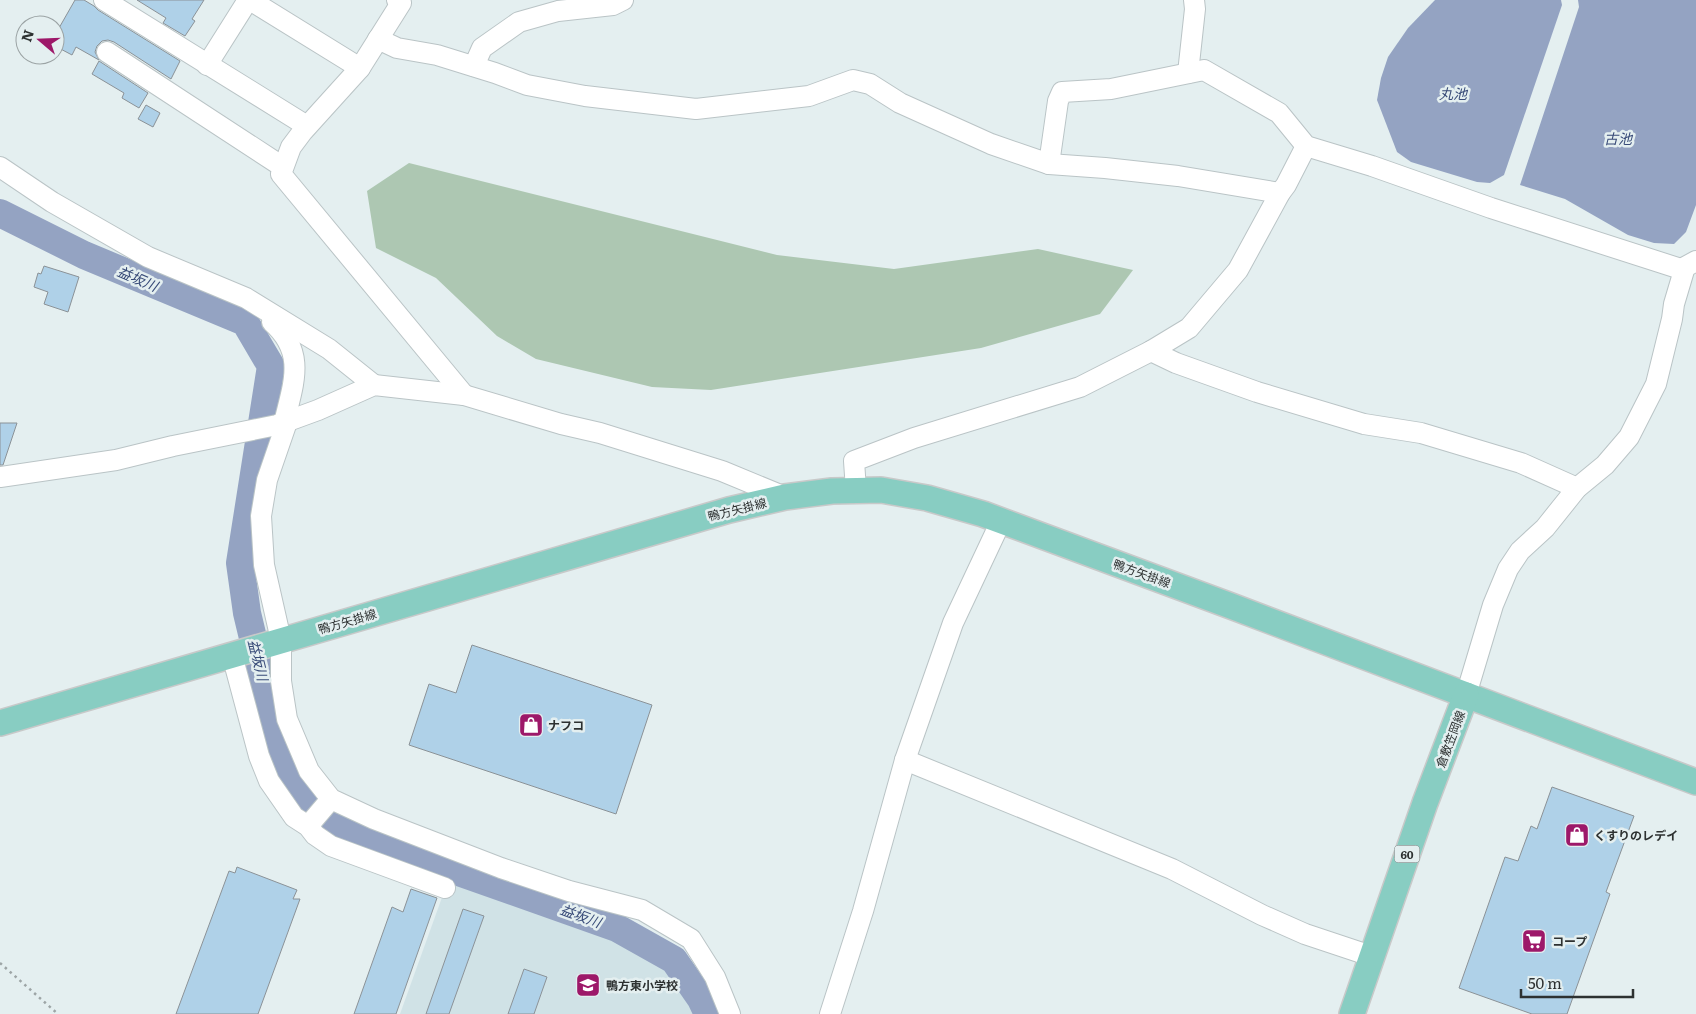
<svg xmlns="http://www.w3.org/2000/svg" width="1696" height="1014" viewBox="0 0 1696 1014" font-family="Literata,'Noto Sans JP',serif">
<style>
.built{fill:#d0e2e6}
.green{fill:#adc7b2}
.water{fill:#94a3c2}
.lines{fill:none;stroke-linecap:round;stroke-linejoin:round}
.river{stroke:#94a3c2;stroke-width:28}
.building{fill:#afd1e8;stroke:#8b9297}
.minor-casing{stroke:#bac4c6;stroke-width:22}
.major-casing{stroke:#c8c9c9;stroke-width:28}
.path{stroke:#9da5a6;stroke-width:2.5;stroke-dasharray:2.5 4;stroke-linecap:butt}
.minor{stroke:#fff;stroke-width:20}
.major{stroke:#88cdc2;stroke-width:25}
.labels{text-anchor:middle;dominant-baseline:central;stroke-width:5;stroke-linejoin:round;paint-order:stroke}
.shield{fill:#e4eff0;stroke:#646a6a;stroke-width:1}
.shield-label{font-size:11px;font-weight:bold;fill:#2d3131}
.street-label{font-size:12px;fill:#2d3131;stroke:#e4eff0}
.poi-label{font-size:12px;font-weight:bold;fill:#2d3131;stroke:#e4eff0;text-anchor:start}
.water-label{font-size:14px;font-style:italic;fill:#384b78;stroke:#e4eff0}
</style>
<rect width="100%" height="100%" fill="#e4eff0"/>
<polygon class="built" points="449,878 666,950 704,1014 400,1014"/>
<polygon class="green" points="409,163 777,255 894,269 1038,249 1133,270 1100,314 981,348 711,390 652,387 536,359 497,336 436,278 376,248 367,191"/>
<g class="water">
<polygon points="1435,0 1561,0 1562,5 1504,175 1490,183 1477,182 1411,162 1397,152 1377,100 1381,78 1388,57 1408,28"/>
<polygon points="1578,0 1696,0 1696,205 1686,232 1674,244 1654,243 1628,235 1565,199 1520,185 1579,7"/>
</g>
<g class="lines">
<polyline class="river" points="0,213 84,255 245,322 271,366 240,563 247,613 282,759 294,788 326,819 348,833 617,928 674,960 701,999 708,1014"/>
</g>
<g class="building">
<polygon points="75,0 84,0 94,6 98,10 180,61 171,79 114,42 108,40 102,41 97,46 95,52 99,60 76,47 72,55 55,46 55,35"/>
<polygon points="137,0 204,0 192,19 195,21 185,36 163,23 166,18"/>
<polygon points="99,61 148,93 139,108 122,98 124,93 92,74"/>
<polygon points="146,105 160,113 153,127 138,119"/>
<polygon points="44,266 79,277 68,312 44,304 48,292 34,287 38,273 41,274"/>
<polygon points="0,423 17,423 3,465 0,465"/>
<polygon points="472,645 652,705 616,814 409,745 429,684 456,693"/>
<polygon points="1552,787 1634,816 1606,892 1610,894 1567,1014 1532,1014 1459,988 1505,857 1518,861 1531,826 1537,829"/>
<polygon points="237,867 297,890 293,899 300,899 258,1014 176,1014 229,871 235,873"/>
<polygon points="411,889 437,898 396,1014 354,1014 392,907 403,912"/>
<polygon points="463,909 484,916 449,1014 426,1014"/>
<polygon points="524,969 547,977 534,1014 508,1014"/>
</g>
<g class="lines">
<defs>
<g id="minor">
<polyline points="104,0 307,126"/>
<polyline points="250,0 360,68"/>
<polyline points="397,0 401,3 360,68 303,131 291,147 281,174 464,395"/>
<polyline points="378,39 397,48 437,55 495,73 527,85 585,96 696,109 809,96 853,80 870,84 900,103 991,144 1049,164 1105,168 1178,176 1280,193"/>
<polyline points="107,52 283,167"/>
<polyline points="207,65 248,0"/>
<polyline points="474,66 482,48 519,22 558,11 613,5 623,0"/>
<polyline points="1188,73 1195,9 1194,0"/>
<polyline points="1049,164 1058,101 1062,92 1111,89 1204,70 1279,113 1306,146 1372,166 1491,208 1684,270"/>
<polyline points="0,167 52,202 148,257 246,298 329,349 374,385"/>
<path d="M272,322C307,353 293,384 284,423"/>
<polyline points="1151,351 1176,363 1257,392 1364,424 1421,433 1521,463 1577,488"/>
<polyline points="287,422 267,480 261,516 264,565 281,640 281,681 287,719 309,771 331,799 374,819 501,868 569,891 642,910 691,939 715,977 730,1014"/>
<polyline points="0,477 116,460 173,446 277,425 318,410 374,385 464,395 561,424 600,433 722,471 785,497"/>
<polyline points="856,490 854,461 914,438 1080,387 1151,351 1189,328 1238,270 1280,193 1286,185 1306,146"/>
<polyline points="232,655 259,756 269,781 294,817 308,826 315,835 331,846 445,888"/>
<polyline points="1466,695 1493,605 1508,569 1520,551 1545,528 1577,488 1605,465 1629,437 1656,384 1672,319 1674,304 1685,267 1696,261"/>
<polyline points="905,760 1172,869 1262,915 1305,934 1371,956"/>
<polyline points="308,826 331,799"/>
<polyline points="830,1014 863,911 905,760 953,623 1001,521"/>
</g>
<g id="major">
<polyline points="0,723 729,510 785,497 832,491 881,490 927,498 983,514 1231,606 1696,782"/>
<polyline points="1352,1014 1425,803 1466,695"/>
</g>
</defs>
<use href="#minor" class="minor-casing"/>
<use href="#major" class="major-casing"/>
<polyline class="path" points="0,963 58,1014"/>
<use href="#minor" class="minor"/>
<use href="#major" class="major"/>
</g>
<defs>
<symbol id="shop-square" viewBox="-11 -11 22 22"><rect x="-9" y="-9" width="18" height="18" rx="4" fill="#9d1869" stroke="#e4eff0"/><path d="M-5-2.5h2.3a2.7 3.5 0 0 1 5.4 0H5L5.5 6h-11ZM-1.5-2.5h3a1.5 2.3 0 0 0-3 0Z" fill="#fff"/></symbol>
<symbol id="supermarket-square" viewBox="-11 -11 22 22"><rect x="-9" y="-9" width="18" height="18" rx="4" fill="#9d1869" stroke="#e4eff0"/><path d="M-6-5.5h2.5l.6 2H6L4.5 2H-2.5L-4.4-4H-6ZM-1.5 3.2a1.3 1.3 0 1 0 .1 0ZM3 3.2a1.3 1.3 0 1 0 .1 0Z" fill="#fff"/></symbol>
<symbol id="school-square" viewBox="-11 -11 22 22"><rect x="-9" y="-9" width="18" height="18" rx="4" fill="#9d1869" stroke="#e4eff0"/><path d="M0-5L7-2L0 1L-7-2ZM-4 1L0 2.5L4 1V4Q0 6-4 4Z" fill="#fff"/></symbol>
</defs>
<g fill-rule="evenodd">
<use href="#shop-square" x="517" y="711" width="28" height="28"/>
<use href="#shop-square" x="1563" y="821" width="28" height="28"/>
<use href="#supermarket-square" x="1520" y="927" width="28" height="28"/>
<use href="#school-square" x="574" y="971" width="28" height="28"/>
</g>
<g class="labels">
<rect class="shield" x="1394.5" y="845.5" width="25" height="17" rx="4"/>
<g class="shield-label">
<text x="1407" y="854">60</text>
</g>
<g class="street-label">
<text transform="translate(737 509) rotate(-14)">鴨方矢掛線</text>
<text transform="translate(1142 573) rotate(20)">鴨方矢掛線</text>
<text transform="translate(347 621) rotate(-16)">鴨方矢掛線</text>
<text transform="translate(1450 739) rotate(-69)">倉敷笠岡線</text>
</g>
<g class="poi-label">
<text x="548" y="725">ナフコ</text>
<text x="1594" y="835">くすりのレデイ</text>
<text x="1552" y="941">コープ</text>
<text x="606" y="985">鴨方東小学校</text>
</g>
<g class="water-label">
<text x="1453" y="93">丸池</text>
<text x="1618" y="138">古池</text>
<text transform="translate(138 278) rotate(23)">益坂川</text>
<text transform="translate(259 660) rotate(76)">益坂川</text>
<text transform="translate(581 915) rotate(20)">益坂川</text>
</g>
</g>
<g transform="translate(40 40) rotate(289)"><circle r="24" fill="#e4eff0" stroke="#9ba3a4"/>
<path d="M0-4L9 19L0 12L-9 19Z" fill="#9d1869"/>
<text y="-8" font-size="14" font-weight="bold" text-anchor="middle" fill="#2d3131">N</text>
</g>
<path d="M1521 989v8h112v-8" fill="none" stroke="#2d3131" stroke-width="2.5"/>
<text x="1528" y="989" font-size="15" fill="#2d3131" stroke="#e4eff0" stroke-width="4" paint-order="stroke">50 m</text>
</svg>
